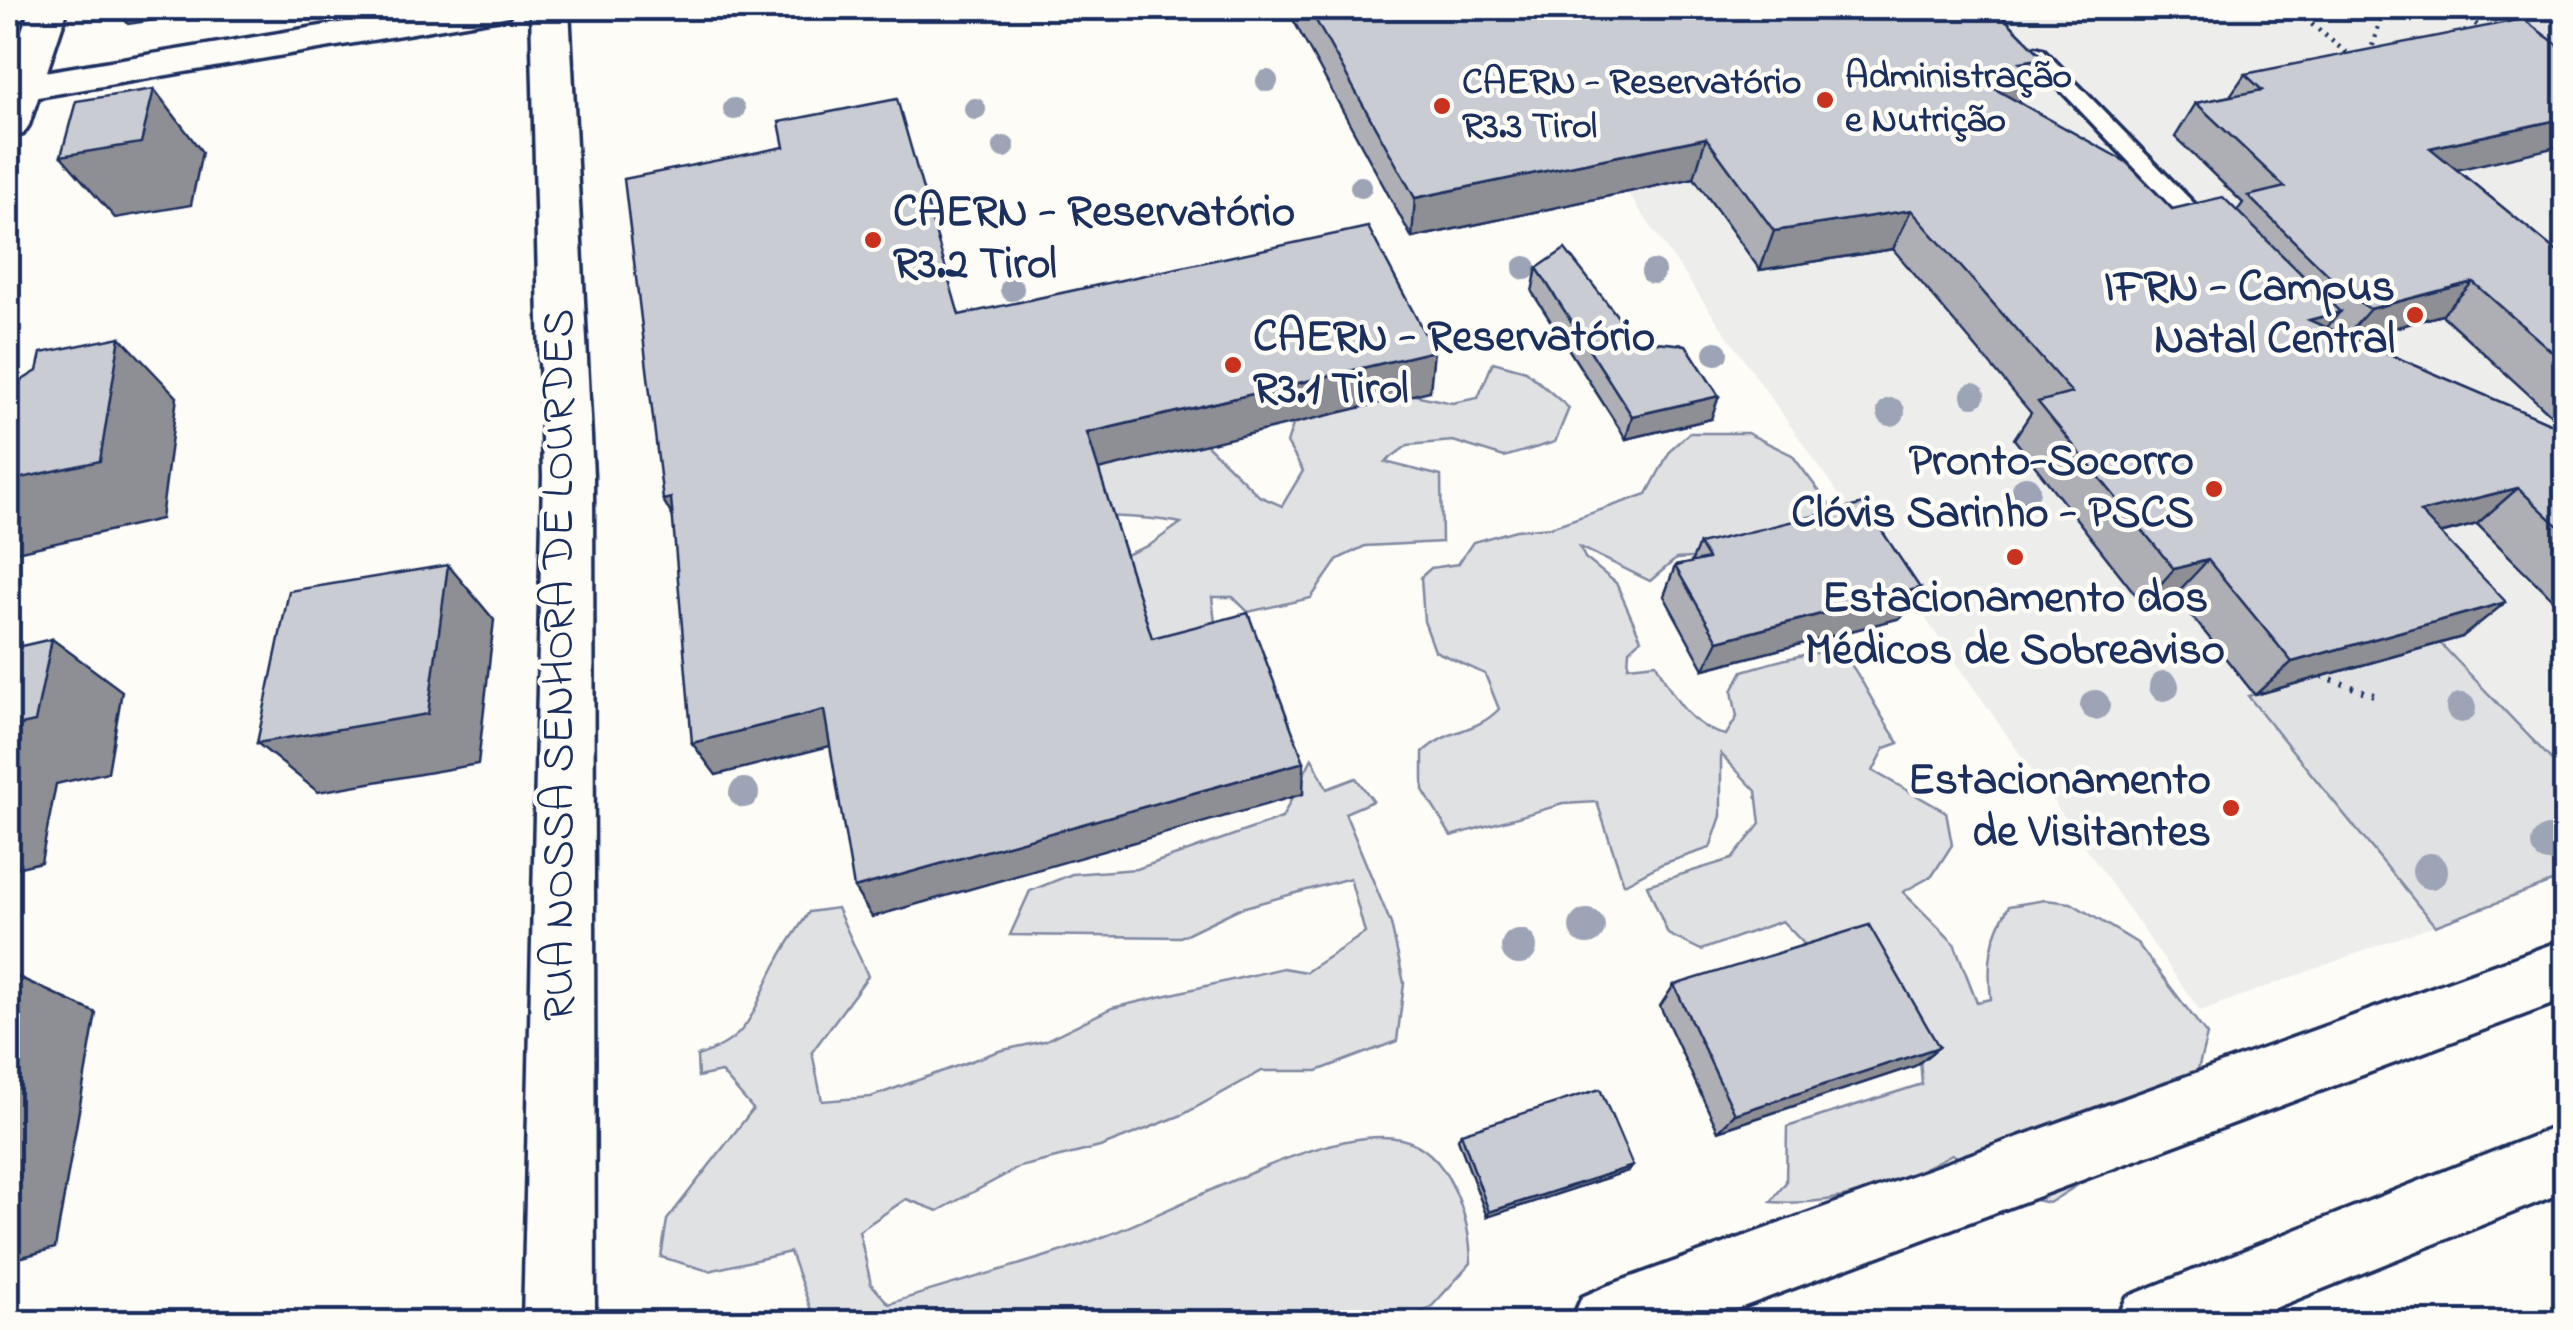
<svg xmlns="http://www.w3.org/2000/svg" width="2573" height="1330" viewBox="0 0 2573 1330" font-family="'Indie Flower',sans-serif">
<style>
.built{fill:#edeeec}
.green{fill:#e0e1e3;stroke:#7e88a0;stroke-width:2.5}
.lines{fill:none;stroke-linecap:round;stroke-linejoin:round}
.service-casing{stroke:#1b2f5e;stroke-width:7}
.minor-casing{stroke:#1b2f5e;stroke-width:7}
.secondary-casing{stroke:#1b2f5e;stroke-width:7}
.primary-casing{stroke:#1b2f5e;stroke-width:7}
.path-far1{stroke:#1b2f5e;stroke-width:5;stroke-dasharray:2.5 6;stroke-linecap:butt}
.path{stroke:#1b2f5e;stroke-width:6;stroke-dasharray:2.5 8;stroke-linecap:butt}
.service{fill:#fdfcf7;fill-rule:evenodd}
.minor{fill:#fdfcf7;fill-rule:evenodd}
.secondary{fill:#fdfcf7;fill-rule:evenodd}
.primary{fill:#fdfcf7;fill-rule:evenodd}
.tree{fill:#9ca4b5}
.wall{fill:#adafb5;stroke:#1b2f5e;stroke-width:2.5}
.shaded-wall{fill:#8d8f94;stroke:#1b2f5e;stroke-width:2.5}
.building{fill:#c9ccd3;stroke:#1b2f5e;stroke-width:2.5}
.poi-dot{fill:#c8321e;stroke:#fdfcf7;stroke-width:4}
.labels{text-anchor:middle;dominant-baseline:central;stroke-width:9;stroke-linejoin:round;paint-order:stroke}
.far-poi-label{font-size:38px;font-weight:bold;fill:#1b2f5e;stroke:#fdfcf7;text-anchor:start}
.poi-label{font-size:45px;font-weight:bold;fill:#1b2f5e;stroke:#fdfcf7;text-anchor:end}
.street-label{font-size:45px;fill:#1b2f5e;stroke:#fdfcf7}
</style>
<rect width="100%" height="100%" fill="#fdfcf7"/>
<filter id="ink" filterUnits="userSpaceOnUse"><feTurbulence type="fractalNoise" baseFrequency=".01" numOctaves="2"/><feDisplacementMap in="SourceGraphic" scale="20" xChannelSelector="R" yChannelSelector="G"/><feConvolveMatrix kernelMatrix="1 2 1 2 8 2 1 2 1" color-interpolation-filters="sRGB"/></filter>
<g filter="url(#ink)">
<polygon class="built" points="1498,8 2565,8 2565,877 2200,1011"/>
<g class="green">
<polygon points="2472,8 2565,8 2565,78 2493,27 2499,12 2470,11"/>
<path d="M1493,362L1526,371L1569,408L1555,442L1504,457L1453,441L1408,445L1385,462L1441,476L1442,542L1365,546L1338,559L1311,598L1248,612L1233,597H1212L1215,623L1130,651L1105,563L1150,545L1181,523C1122,511 1062,523 1005,501L1195,433L1259,496L1282,506L1303,471L1287,443L1301,400L1391,390L1452,403L1478,398Z"/>
<path d="M1689,433H1747L1792,455L1834,511L1832,549L1676,559L1650,581L1580,547L1585,558L1616,583L1641,639L1629,650L1628,666L1656,663C1671,694 1690,728 1726,735L1737,717L1732,691L1743,671C1870,634 1834,650 1899,743L1885,748L1873,771L1946,812L1952,845L1932,876L1903,892L1954,943L1977,1002L1991,999C1987,963 1990,938 2009,906L2045,900L2071,903L2137,943L2207,1035L2197,1073L2084,1114V1181L2049,1203L2017,1196L1952,1154C1894,1185 1838,1207 1771,1202L1786,1182L1787,1127L1922,1084L1918,1033L1843,984L1782,921L1701,950L1668,934L1647,885L1732,859L1760,824L1756,791L1721,754V816L1710,848L1662,864L1624,884L1597,802L1563,804L1451,836L1423,790V752C1450,727 1475,734 1499,709L1485,674L1435,651L1424,621L1421,577L1431,568L1458,564L1473,542L1516,530L1551,527L1647,494L1671,449Z"/>
<polygon points="2440,643 2565,774 2565,877 2435,926 2248,696"/>
<path d="M1312,758L1327,789L1356,778L1373,801L1345,813L1391,924L1404,983L1397,1041L1317,1071H1262L1182,1115L1100,1147L1020,1167L938,1211L906,1199L859,1231L871,1284L889,1304C959,1280 1031,1264 1100,1238C1176,1211 1328,1123 1401,1139C1450,1150 1470,1219 1471,1263L1432,1306L1406,1322H805L813,1315L790,1252L709,1271L661,1257L667,1220L753,1109L721,1072L698,1077L697,1056C756,1038 752,1006 779,959C787,943 799,928 809,912L837,908L868,976L812,1052L822,1101L871,1097L999,1051L1044,1041L1112,1008L1283,968L1306,972L1365,933L1350,878L1238,909L1180,937L1010,935L1030,891L1072,874L1137,869L1282,818Z"/>
</g>
<g class="lines">
<defs>
<polygon id="service" points="2036,47 2043,49 2218,228 2218,238 2202,238 2029,57 2026,53"/>
<g id="minor">
<polygon points="429,8 514,8 508,16 495,19 20,100 8,97 8,79 20,76"/>
<polygon points="531,8 569,8 593,476 595,1322 523,1322 543,476"/>
</g>
<polygon id="secondary" points="30,8 68,8 29,125 23,134 8,138 8,70"/>
<g id="primary">
<polygon points="2566,939 2566,999 1702,1322 1571,1322 1582,1297 1607,1286"/>
<polygon points="2566,1123 2566,1191 2240,1322 2116,1322 2127,1297"/>
</g>
</defs>
<use href="#service" class="service-casing"/>
<use href="#minor" class="minor-casing"/>
<use href="#secondary" class="secondary-casing"/>
<use href="#primary" class="primary-casing"/>
<g class="path-far1">
<polyline points="2292,8 2353,58"/>
<polyline points="2455,8 2485,31"/>
<polyline points="2370,54 2384,8"/>
</g>
<polyline class="path" points="2322,676 2379,697"/>
<use href="#service" class="service"/>
<use href="#minor" class="minor"/>
<use href="#secondary" class="secondary"/>
<use href="#primary" class="primary"/>
</g>
<g class="tree">
<circle cx="1267" cy="81" r="11"/>
<circle cx="734" cy="109" r="11"/>
<circle cx="975" cy="109" r="11"/>
<circle cx="1004" cy="147" r="11"/>
<circle cx="1361" cy="187" r="11"/>
<circle cx="1525" cy="268" r="12"/>
<circle cx="1653" cy="272" r="12"/>
<circle cx="1012" cy="289" r="12"/>
<circle cx="1716" cy="353" r="12"/>
<circle cx="1973" cy="395" r="12"/>
<circle cx="1891" cy="412" r="14"/>
<circle cx="2026" cy="490" r="14"/>
<circle cx="2164" cy="686" r="15"/>
<circle cx="2095" cy="705" r="15"/>
<circle cx="2461" cy="708" r="15"/>
<circle cx="744" cy="793" r="15"/>
<circle cx="2549" cy="844" r="18"/>
<circle cx="2430" cy="871" r="18"/>
<circle cx="1587" cy="927" r="18"/>
<circle cx="1519" cy="947" r="18"/>
</g>
<g class="wall">
<polygon points="1290,8 1994,8 2044,58 2024,98 2021,98 2019,102 2172,209 2237,211 2243,203 2175,137 2196,103 2230,96 2245,74 2457,170 2566,259 2566,422 2561,424 2442,315 2353,339 2566,430 2566,613 2477,524 2440,534 2462,637 2255,695 2175,595 2143,604 2014,439 2031,413 1893,249 1760,270 1694,178 1412,238 1290,14"/>
<polygon points="1537,268 1636,340 1711,419 1626,439 1532,292"/>
<polygon points="1699,544 1920,588 1901,618 1704,669 1664,596 1675,566 1691,563"/>
<polygon points="1674,985 1939,1047 1915,1066 1718,1131 1660,1006"/>
<polygon points="1461,1133 1633,1166 1628,1171 1487,1217 1458,1139"/>
</g>
<g class="shaded-wall">
<polygon points="116,8 185,8 183,16 128,24"/>
<polygon points="2044,58 2024,98 2021,98 2012,115 1986,84 2020,62"/>
<polygon points="154,89 202,152 191,205 115,218 61,156"/>
<polygon points="2566,118 2566,145 2403,182 2430,148"/>
<polygon points="1706,138 1694,178 1412,238 1415,198"/>
<polygon points="1911,210 1893,249 1760,270 1774,231"/>
<polygon points="2473,282 2442,315 2341,342 2370,309"/>
<polygon points="2340,312 2307,351 2309,320"/>
<polygon points="120,337 177,397 161,519 8,554 8,481"/>
<polygon points="1434,351 1430,391 1094,471 1087,433"/>
<polygon points="1719,396 1711,419 1626,439 1632,416"/>
<polygon points="2518,488 2477,524 2381,549 2420,512"/>
<polygon points="671,498 685,538 663,500"/>
<polygon points="2208,560 2175,595 2143,604 2174,569"/>
<polygon points="448,565 494,620 478,764 318,792 257,743"/>
<polygon points="1920,588 1901,618 1704,669 1718,641"/>
<polygon points="2506,602 2462,637 2255,695 2292,662"/>
<polygon points="52,639 122,691 108,772 56,784 41,862 8,870 8,728"/>
<polygon points="824,710 842,743 716,775 692,743"/>
<polygon points="1304,762 1303,794 872,917 854,888"/>
<polygon points="14,975 96,1013 55,1248 8,1261 8,1005"/>
<polygon points="1939,1047 1915,1066 1718,1131 1735,1114"/>
<polygon points="1633,1166 1628,1171 1487,1217 1489,1212"/>
<polygon points="20,1315 57,1322 18,1322"/>
</g>
<g class="building">
<polygon points="1309,8 1994,8 2044,58 2020,62 2032,75 1986,84 2126,162 2172,209 2223,197 2340,312 2309,320 2566,430 2566,533 2518,488 2420,512 2506,602 2292,662 2208,560 2174,569 2038,402 2072,393 1911,210 1774,231 1706,138 1415,198"/>
<polygon points="2523,19 2566,51 2566,118 2430,148 2566,259 2566,364 2473,282 2370,309 2350,296 2248,196 2285,187 2196,103 2262,90 2245,74"/>
<polygon points="154,89 141,143 61,156 76,101"/>
<polygon points="897,99 959,315 1368,227 1434,351 1087,433 1152,638 1248,613 1304,762 854,888 824,710 692,743 671,498 663,500 624,179 784,147 779,122"/>
<polygon points="1565,249 1636,340 1686,345 1719,396 1632,416 1537,268"/>
<polygon points="120,337 100,461 8,481 8,413 19,382 37,371 41,353"/>
<polygon points="1864,504 1920,588 1718,641 1675,566 1708,559 1699,544"/>
<polygon points="448,565 428,714 257,743 289,591"/>
<polygon points="52,639 35,722 8,728 8,649"/>
<polygon points="1869,925 1939,1047 1735,1114 1674,985"/>
<polygon points="14,975 8,1005 8,976"/>
<polygon points="1600,1089 1633,1166 1489,1212 1461,1133"/>
<polygon points="20,1315 18,1322 8,1322 8,1319"/>
</g>
</g>
<g class="poi-dot">
<circle cx="1825" cy="100" r="10"/>
<circle cx="1442" cy="106" r="10"/>
<circle cx="873" cy="240" r="10"/>
<circle cx="2415" cy="315" r="10"/>
<circle cx="1233" cy="365" r="10"/>
<circle cx="2214" cy="489" r="10"/>
<circle cx="2015" cy="557" r="10"/>
<circle cx="2231" cy="808" r="10"/>
</g>
<g class="labels">
<g class="far-poi-label">
<text x="1845" y="78">Administração<tspan x="1845" dy="44">e Nutrição</tspan></text>
<text x="1462" y="84">CAERN - Reservatório<tspan x="1462" dy="44">R3.3 Tirol</tspan></text>
</g>
<g class="poi-label">
<text x="893" y="214" text-anchor="start">CAERN - Reservatório<tspan x="893" dy="52">R3.2 Tirol</tspan></text>
<text x="2395" y="289">IFRN - Campus<tspan x="2395" dy="52">Natal Central</tspan></text>
<text x="1253" y="339" text-anchor="start">CAERN - Reservatório<tspan x="1253" dy="52">R3.1 Tirol</tspan></text>
<text x="2194" y="463">Pronto-Socorro<tspan x="2194" dy="52">Clóvis Sarinho - PSCS</tspan></text>
<text x="2015" y="600" text-anchor="middle">Estacionamento dos<tspan x="2015" dy="52">Médicos de Sobreaviso</tspan></text>
<text x="2211" y="782">Estacionamento<tspan x="2211" dy="52">de Visitantes</tspan></text>
</g>
<g class="street-label">
<text transform="translate(561 665) rotate(-90)">RUA NOSSA SENHORA DE LOURDES</text>
</g>
</g>
<rect width="2573" height="1330" fill="none" stroke="#fdfcf7" stroke-width="40"/>
<rect x="20" y="20" width="2533" height="1290" fill="none" stroke="#1b2f5e" stroke-width="4" filter="url(#ink)"/>
</svg>
